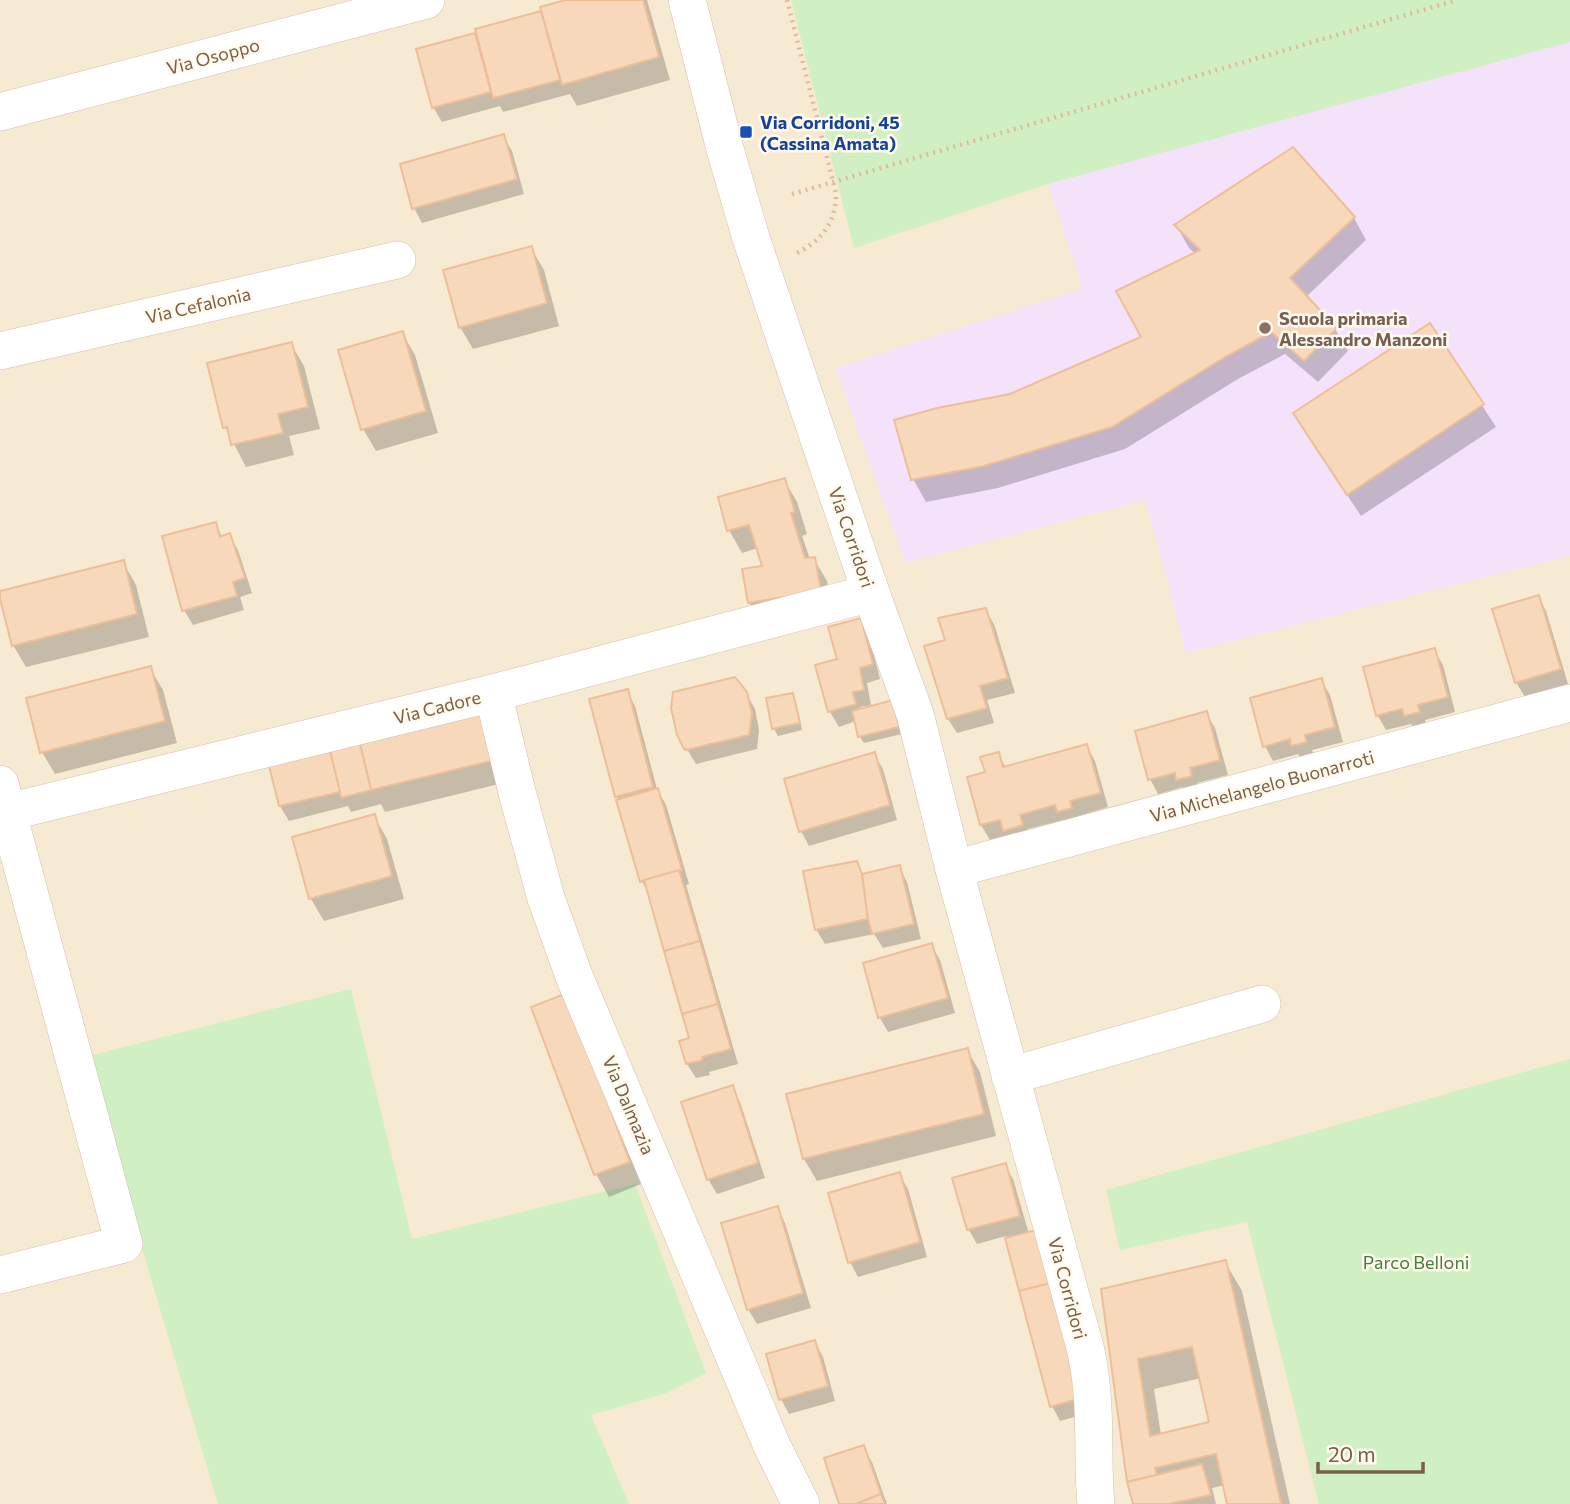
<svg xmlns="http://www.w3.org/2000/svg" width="1570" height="1504" viewBox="0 0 1570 1504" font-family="Commissioner,sans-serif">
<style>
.residential{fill:#f7ead3}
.education{fill:#f4e2fb}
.green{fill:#d0efc2}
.shadow{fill:#0003;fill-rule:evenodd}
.building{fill:#f7d8ba;stroke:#ecbf99;stroke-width:2;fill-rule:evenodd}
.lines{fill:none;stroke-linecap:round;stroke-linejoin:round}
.street-casing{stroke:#d3bfaa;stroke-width:38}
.path{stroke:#ddbb9c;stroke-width:4.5;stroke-dasharray:2 5;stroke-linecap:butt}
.street{stroke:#fff;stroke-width:37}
.transit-dot{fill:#1a4fb4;stroke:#fffaee;stroke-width:2.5}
.education-dot{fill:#8d6e63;stroke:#fffaee;stroke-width:2.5}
.labels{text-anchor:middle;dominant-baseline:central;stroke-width:5;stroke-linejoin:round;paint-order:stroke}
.street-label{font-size:18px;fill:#7c5e47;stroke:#fffaee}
.transit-label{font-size:18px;font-weight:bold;fill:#164399;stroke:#fffaee;text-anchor:start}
.education-label{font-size:18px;font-weight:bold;fill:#785e54;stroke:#fffaee;text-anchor:start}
.park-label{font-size:18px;fill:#487c3b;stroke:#fffaee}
</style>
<rect width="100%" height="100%" fill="#fff7e6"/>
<g class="residential">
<polygon points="0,0 682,0 865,590 0,809"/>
<polygon points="697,0 1570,0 1570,1504 1102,1504 1098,1385 762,248"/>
<polygon points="869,596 1084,1353 1093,1504 0,1504 0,819"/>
</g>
<polygon class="education" points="1570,42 1570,556 1186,653 1146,500 905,563 836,368 1083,288 1048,184"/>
<g class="green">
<polygon points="791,0 1570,0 1570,42 1048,184 854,248"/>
<polygon points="351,989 412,1239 635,1184 706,1373 664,1394 591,1415 629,1504 218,1504 85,1057"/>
<polygon points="1570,1059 1570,1504 1319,1504 1247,1222 1120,1250 1106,1190"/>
</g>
<g class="shadow">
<polygon points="571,0 647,0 670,80 577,106 570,94 503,112 500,106 442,122 433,107 418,50 477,34 540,13 545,20"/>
<polygon points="503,136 512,151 524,194 422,223 414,208"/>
<polygon points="1354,218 1366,240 1305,298 1335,329 1348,351 1318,382 1285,354 1238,379 1125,449 998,488 926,502 913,479 1010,396 1143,338 1196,254 1189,248 1176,225"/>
<polygon points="531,248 544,270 559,326 473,349 460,327"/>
<polygon points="1430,325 1496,427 1361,516 1308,436"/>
<polygon points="402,333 415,355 438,433 376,451 363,429"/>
<polygon points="291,344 304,366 320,429 289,436 294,455 246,467 225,427"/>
<polygon points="784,480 797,502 807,534 802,536 810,559 814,559 827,581 833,613 762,624 749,602 764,567 758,548 742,553 729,530"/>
<polygon points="215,524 223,538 229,535 238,550 252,593 240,597 244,610 193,625 184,610"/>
<polygon points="123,562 136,585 149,637 26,667 13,645"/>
<polygon points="1538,597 1546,611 1568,684 1525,697 1516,682"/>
<polygon points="985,610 994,624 1015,693 987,700 994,723 957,733 948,719 948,641"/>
<polygon points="861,620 869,635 880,679 867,683 871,705 860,707 861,710 896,709 902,734 864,743 860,737 856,721 839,727 830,712 817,666 839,660"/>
<polygon points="1434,650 1443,665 1455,712 1425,720 1427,727 1415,730 1411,724 1386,730 1378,716"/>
<polygon points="150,668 163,690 177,743 55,774 42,752"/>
<polygon points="1321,680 1330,695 1343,742 1312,750 1314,757 1302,760 1298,754 1273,761 1265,746"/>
<polygon points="627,691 635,706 657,789 666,805 689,884 686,885 738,1064 709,1072 710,1075 696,1078 687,1064 691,1039 650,896 642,881 619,801 616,796"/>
<polygon points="746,693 755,709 759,730 757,749 696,764 678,734"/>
<polygon points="793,695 796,702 802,730 778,736 774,729 768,700"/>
<polygon points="1206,713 1215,728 1228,775 1197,783 1199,790 1187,794 1183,787 1158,794 1150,779"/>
<polygon points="496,738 507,782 385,812 381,804 351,812 348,806 289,821 280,806 271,768"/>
<polygon points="1087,746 1095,761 1108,807 1078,816 1079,823 1067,826 1063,820 1027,829 1031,840 1014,845 1008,835 990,840 981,825 969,778 987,773 998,754 1006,768"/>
<polygon points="874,755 883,769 897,820 809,846 801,831"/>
<polygon points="374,816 387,839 404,899 324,921 311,899 294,838"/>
<polygon points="856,863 863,875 899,867 907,882 921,939 883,948 874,934 825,944 816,929"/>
<polygon points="931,945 940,960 955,1013 888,1032 880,1018 865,964"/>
<polygon points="533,1008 579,1018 641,1184 609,1197 596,1174"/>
<polygon points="967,1050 980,1072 996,1136 817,1181 804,1159 788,1095"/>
<polygon points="732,1087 740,1102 765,1178 717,1194 708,1179"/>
<polygon points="1005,1165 1013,1179 1029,1234 1093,1412 1060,1421 1052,1406 1006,1236 977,1244 969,1230"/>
<polygon points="899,1174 908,1189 927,1257 858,1277 850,1262"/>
<polygon points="777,1208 785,1223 811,1308 757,1324 748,1309"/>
<path d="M1225,1262L1242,1291L1290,1504H1229L1225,1485L1212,1488L1216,1504H1135L1102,1290ZM1201,1378L1211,1424L1161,1435L1154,1389Z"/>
<polygon points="815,1342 823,1357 835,1401 789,1414 781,1399"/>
<polygon points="863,1447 872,1462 887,1504 841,1504"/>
</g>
<g class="building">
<polygon points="565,0 643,0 659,57 562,85 540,7"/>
<polygon points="541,11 560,80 493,98 475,29"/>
<polygon points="475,33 491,92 432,108 416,49"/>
<polygon points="504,134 517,179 412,209 400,164"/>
<polygon points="1293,147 1355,217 1290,278 1337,328 1304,361 1271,332 1225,357 1112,427 984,466 911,480 894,420 937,408 1010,394 1141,337 1116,291 1200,250 1174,225"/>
<polygon points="532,246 547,303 459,328 443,270"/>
<polygon points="1430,323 1484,404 1347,495 1293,413"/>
<polygon points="403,331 426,411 361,430 338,350"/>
<polygon points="292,342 308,407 278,414 283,433 231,445 227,427 223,428 207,363"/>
<polygon points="785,478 795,512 791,513 805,558 815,557 821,591 748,603 742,569 762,566 749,525 727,531 718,497"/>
<polygon points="216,522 220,537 230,533 245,578 233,582 237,596 182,611 162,536"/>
<polygon points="124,560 137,614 12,646 0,599 0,591"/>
<polygon points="1539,595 1561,669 1515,683 1492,609"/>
<polygon points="986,608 1008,678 980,686 987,708 947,719 924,646 945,640 938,618"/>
<polygon points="861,618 873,664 860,668 864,690 853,692 856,704 828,712 815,665 837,659 828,627"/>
<polygon points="1435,648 1448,697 1418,705 1420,712 1404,716 1402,709 1376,716 1363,667"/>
<polygon points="151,666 165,721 40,753 26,698"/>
<polygon points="735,677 747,692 752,714 749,735 686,750 686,749 684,749 677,735 671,708 673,692"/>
<polygon points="1322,678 1335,727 1305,735 1307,742 1291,746 1290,739 1263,747 1250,698"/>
<polygon points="628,689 653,787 615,797 589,699"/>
<polygon points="793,693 800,723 772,729 766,698"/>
<polygon points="893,700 899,727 858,737 852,711"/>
<polygon points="1207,711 1220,760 1190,768 1192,776 1176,780 1175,773 1148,780 1135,731"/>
<polygon points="484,713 495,760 371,790 360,744"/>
<polygon points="360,744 371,790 341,798 330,751"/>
<polygon points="1087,744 1101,793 1070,801 1072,808 1057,812 1055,805 1020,815 1023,825 1003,831 1000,820 980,825 967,777 985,772 980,757 999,752 1003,767"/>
<polygon points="330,751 340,792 279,806 269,766"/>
<polygon points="875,752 890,805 799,832 784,779"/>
<polygon points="658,788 682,870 640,882 616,800"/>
<polygon points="375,814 392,876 309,899 292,837"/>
<polygon points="857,861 862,874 868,919 815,930 803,871"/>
<polygon points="900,865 914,924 872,934 868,919 862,874"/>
<polygon points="679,870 700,941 664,951 644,880"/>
<polygon points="700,941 718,1004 682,1014 664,951"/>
<polygon points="932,943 948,998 878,1018 863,963"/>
<polygon points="567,993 630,1162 594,1175 531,1007"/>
<polygon points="718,1004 731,1049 702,1057 703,1060 686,1064 679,1041 689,1038 682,1014"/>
<polygon points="968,1048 984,1114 803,1159 786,1094"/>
<polygon points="733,1085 758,1163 707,1180 681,1102"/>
<polygon points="1006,1163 1020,1216 967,1230 952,1178"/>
<polygon points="900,1172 920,1242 848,1263 828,1193"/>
<polygon points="778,1206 803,1293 747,1310 721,1223"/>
<polygon points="1040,1229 1055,1282 1019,1291 1005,1238"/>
<path d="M1226,1260L1281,1504H1227L1216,1454L1155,1468L1157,1475L1127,1482L1101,1289ZM1192,1347L1209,1422L1150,1436L1138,1359Z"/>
<polygon points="1055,1282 1085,1397 1050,1407 1019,1291"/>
<polygon points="815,1340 828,1386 779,1400 766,1354"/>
<polygon points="864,1445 881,1494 856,1504 839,1504 824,1458"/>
<polygon points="1202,1464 1211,1495 1169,1504 1133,1504 1127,1482"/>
<polygon points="881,1494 885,1504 856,1504"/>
</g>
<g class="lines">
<defs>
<g id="street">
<path d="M687,0L725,149L751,238L871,593L915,714L954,869L1086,1351C1088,1362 1090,1372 1091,1383C1096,1423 1092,1464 1096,1504"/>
<polyline points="0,112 426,0"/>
<polyline points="0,351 397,260"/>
<polyline points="493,693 517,792 546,898 574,976 772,1446 801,1504"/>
<polyline points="0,784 124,1244 0,1275"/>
<polyline points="0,814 493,693 871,593"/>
<polyline points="954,869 1570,703"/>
<polyline points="1010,1076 1262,1004"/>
</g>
</defs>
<use href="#street" class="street-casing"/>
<g class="path">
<path d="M787,0L836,193C836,225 820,242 793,255"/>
<polyline points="792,194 1457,0"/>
</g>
<use href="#street" class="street"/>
</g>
<rect class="transit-dot" x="739" y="125" width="14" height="14" rx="3.5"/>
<circle class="education-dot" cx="1265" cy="328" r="7"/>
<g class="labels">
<g class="street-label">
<text transform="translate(213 56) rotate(-15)">Via Osoppo</text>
<text transform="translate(198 305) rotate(-13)">Via Cefalonia</text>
<text transform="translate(852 537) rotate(71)">Via Corridori</text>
<text transform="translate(437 707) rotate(-14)">Via Cadore</text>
<text transform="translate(1262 786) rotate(-15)">Via Michelangelo Buonarroti</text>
<text transform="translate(629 1105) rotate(67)">Via Dalmazia</text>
<text transform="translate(1068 1288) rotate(75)">Via Corridori</text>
</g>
<g class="transit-label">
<text x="760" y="122">Via Corridoni, 45<tspan x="760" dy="21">(Cassina Amata)</tspan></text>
</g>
<g class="education-label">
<text x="1279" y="318">Scuola primaria<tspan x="1279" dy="21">Alessandro Manzoni</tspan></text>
</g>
<g class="park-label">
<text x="1416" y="1262">Parco Belloni</text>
</g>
</g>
<path d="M1318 1462v10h105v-10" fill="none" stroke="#7c5e47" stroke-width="3.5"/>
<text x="1328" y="1462" font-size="21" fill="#7c5e47" stroke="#fffaee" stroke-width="5" paint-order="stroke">20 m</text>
</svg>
